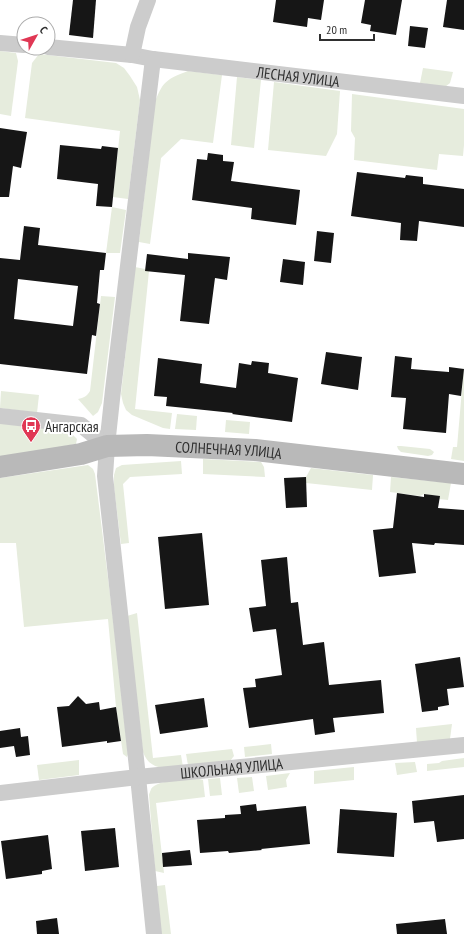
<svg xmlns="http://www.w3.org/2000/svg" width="464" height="934" viewBox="0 0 464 934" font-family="'PT Sans Narrow',sans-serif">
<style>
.green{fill:#e6ecdd}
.building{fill:#161616;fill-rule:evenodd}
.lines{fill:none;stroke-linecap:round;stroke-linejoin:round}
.street{stroke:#ccc;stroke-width:16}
.secondary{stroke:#b9b9b9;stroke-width:22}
.labels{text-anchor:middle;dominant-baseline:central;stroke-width:4;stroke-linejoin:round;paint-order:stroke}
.street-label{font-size:15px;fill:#2f2f2f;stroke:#fff}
.poi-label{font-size:15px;fill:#2f2f2f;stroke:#fff;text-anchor:start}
</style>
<rect width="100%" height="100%" fill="#fff"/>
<g class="green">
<polygon points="0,51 16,53 18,61 11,116 0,114"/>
<polygon points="39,54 116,63 124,68 130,76 137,87 140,100 128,199 113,197 120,131 25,118 32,63"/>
<polygon points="423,68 453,72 450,83 445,87 420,83"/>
<path d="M188,71L222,75L213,143L181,139L161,158L150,244L139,242L155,102C163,81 167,79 188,71Z"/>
<polygon points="237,77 261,80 254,148 231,145"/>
<polygon points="274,82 340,91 337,134 326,156 268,150"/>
<polygon points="352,94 464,109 464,145 463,156 439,154 437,170 354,160 355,138 351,131"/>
<polygon points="112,207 126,210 120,253 106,253"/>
<polygon points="135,267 145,269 145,271 149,271 135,409 172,413 170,429 163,428 132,415 126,410 123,403 121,394"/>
<path d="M101,296L115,297L102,403L98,412L93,416L78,399C84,398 87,396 90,391Z"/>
<polygon points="464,366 464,461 451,459 453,447 457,447"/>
<polygon points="1,391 39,395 37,413 0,408"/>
<polygon points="177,414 197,416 196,430 175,429"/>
<polygon points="226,420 250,422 249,434 225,432"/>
<polygon points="0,423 59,430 73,435 77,439 76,444 0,458"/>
<polygon points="397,446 401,446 430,449 434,452 432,455 428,456 401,452 398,449"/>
<polygon points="203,459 261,462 264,467 265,477 203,474"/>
<polygon points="181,461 182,474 130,477 123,484 129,543 121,544 114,487 114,475 116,468 122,465"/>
<polygon points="88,465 93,469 95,474 113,618 128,754 127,757 123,754 116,707 108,619 24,627 16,543 0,543 0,478"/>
<polygon points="311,468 373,475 372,490 306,483 306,477"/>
<polygon points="391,477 451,483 448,500 439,499 439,496 424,494 420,496 390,492"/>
<path d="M137,613L153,758L181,755L183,767C165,768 150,771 143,752L127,616Z"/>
<polygon points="452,724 450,739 417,743 416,728"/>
<polygon points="271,744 272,754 245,757 244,747"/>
<polygon points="232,749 234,756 230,761 188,765 186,754"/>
<polygon points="464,758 464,767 427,771 427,764 439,763 442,761"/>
<polygon points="79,760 79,775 39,780 37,765"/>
<polygon points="415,762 417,772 397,775 395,763"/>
<polygon points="354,767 354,780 314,784 314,771"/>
<polygon points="290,773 286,780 287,787 268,790 266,776"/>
<polygon points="252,777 254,791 239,793 237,778"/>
<polygon points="220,778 222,795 210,796 208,779"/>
<path d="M199,779L203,780L205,797L156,803L164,873L155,871L149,795C149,794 151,790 151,789C158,779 187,780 199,779Z"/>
<polygon points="165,885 171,934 161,934 157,886"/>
</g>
<g class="building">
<polygon points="73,0 96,0 93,38 69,35"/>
<polygon points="276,0 324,0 321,20 308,18 307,27 273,22"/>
<polygon points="365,0 402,0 396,35 370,31 371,25 361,23"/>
<polygon points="447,0 464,0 464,30 443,27"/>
<polygon points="410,26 428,28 425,48 408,46"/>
<polygon points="0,128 27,132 21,168 13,166 9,197 0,197"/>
<polygon points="60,145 101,149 102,146 118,148 112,207 96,206 98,184 57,179"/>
<polygon points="208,153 223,155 223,161 234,162 231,181 300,190 296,225 251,219 252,208 192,200 197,159 207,160"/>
<polygon points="357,172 405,178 406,175 423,177 423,184 464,189 464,227 419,221 417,241 400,240 401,223 351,216"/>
<path d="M24,226L40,228L38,245L106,253L104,270H100L97,303L100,304L96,336L92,335L87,374L0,364V258L20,260ZM18,279L78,286L73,326L14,319Z"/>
<polygon points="317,231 334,233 331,263 314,261"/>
<polygon points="188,253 230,257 227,280 215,278 209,324 180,321 185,275 145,271 147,254 188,259"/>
<polygon points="283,259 305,262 303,285 280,282"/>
<polygon points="326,352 362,357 358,390 321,384"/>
<polygon points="395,356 412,358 411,369 449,372 449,367 464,369 461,396 449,394 446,433 403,429 406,398 391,397"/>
<polygon points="158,358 202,364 200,383 236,388 239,363 251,365 252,361 269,363 268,373 298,378 292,422 232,414 233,413 166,406 167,397 154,396"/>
<polygon points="306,477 307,507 286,508 284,478"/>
<polygon points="397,493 424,497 424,494 440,496 438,508 464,510 464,545 435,543 434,545 412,543 416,573 379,577 373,530 393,528"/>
<polygon points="202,533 209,605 165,609 158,537"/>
<polygon points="287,557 291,603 298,602 303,645 324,642 329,685 381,680 384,713 333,718 335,732 315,735 313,719 249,728 243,688 256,687 255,679 282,675 276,629 253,632 249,608 266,606 261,560"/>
<polygon points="460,657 464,687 447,689 449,705 438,707 438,710 422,712 415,664"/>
<polygon points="78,696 86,704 99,702 100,710 116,707 121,741 107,743 107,741 62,747 57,707 69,706"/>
<polygon points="204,698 208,727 160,734 155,705"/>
<polygon points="20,728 21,737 28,736 30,755 16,757 14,746 0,748 0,731"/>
<polygon points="464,795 464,839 437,842 434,821 414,823 412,801"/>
<polygon points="256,804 257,811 306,806 310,844 261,849 262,850 229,853 228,851 200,853 197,820 225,818 225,815 241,814 240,806"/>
<polygon points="340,809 397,813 394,857 337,853"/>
<polygon points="115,828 119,867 85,871 81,831"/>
<polygon points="48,835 52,869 42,871 42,874 6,879 1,841"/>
<polygon points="190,850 192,865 163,867 162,853"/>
<polygon points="57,918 59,934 37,934 36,921"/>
<polygon points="445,919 447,934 397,934 396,924"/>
</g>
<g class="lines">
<g class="street">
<polyline points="0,43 24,45"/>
<path id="s1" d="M48,47L132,55L153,59L464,96"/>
<polyline points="132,55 138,27 148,0"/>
<polyline points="153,59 113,390 107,446 105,476 138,777 154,934"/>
<polyline points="0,416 81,425 107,446"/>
<path id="s2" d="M0,793L138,777L464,745"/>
</g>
<path class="secondary" id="s3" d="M0,467L81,454L107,446L147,445L255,450L464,474"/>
</g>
<defs>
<symbol id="bus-pin" viewBox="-11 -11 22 30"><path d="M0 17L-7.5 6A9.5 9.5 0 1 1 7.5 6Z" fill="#e03754" stroke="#fff"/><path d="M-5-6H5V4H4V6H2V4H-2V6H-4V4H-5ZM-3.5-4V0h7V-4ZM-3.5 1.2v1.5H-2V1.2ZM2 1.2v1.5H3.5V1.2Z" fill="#fff"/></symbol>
</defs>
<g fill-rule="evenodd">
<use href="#bus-pin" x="20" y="415" width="22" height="30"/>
</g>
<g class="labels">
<g class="street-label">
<text stroke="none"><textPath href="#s1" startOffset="252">ЛЕСНАЯ УЛИЦА</textPath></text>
<text stroke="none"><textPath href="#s3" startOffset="231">СОЛНЕЧНАЯ УЛИЦА</textPath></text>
<text stroke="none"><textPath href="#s2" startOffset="233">ШКОЛЬНАЯ УЛИЦА</textPath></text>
</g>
<g class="poi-label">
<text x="45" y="426">Ангарская</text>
</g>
</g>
<g transform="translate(36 36) rotate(51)"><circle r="19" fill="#ffffff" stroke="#acacac"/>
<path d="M0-3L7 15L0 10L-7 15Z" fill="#e03754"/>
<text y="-6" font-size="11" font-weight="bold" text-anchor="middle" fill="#2f2f2f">С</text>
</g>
<path d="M320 34v6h54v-6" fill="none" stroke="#2f2f2f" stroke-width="2"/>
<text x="326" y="34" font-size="12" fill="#2f2f2f" stroke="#ffffff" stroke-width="3" paint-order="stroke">20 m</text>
</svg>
